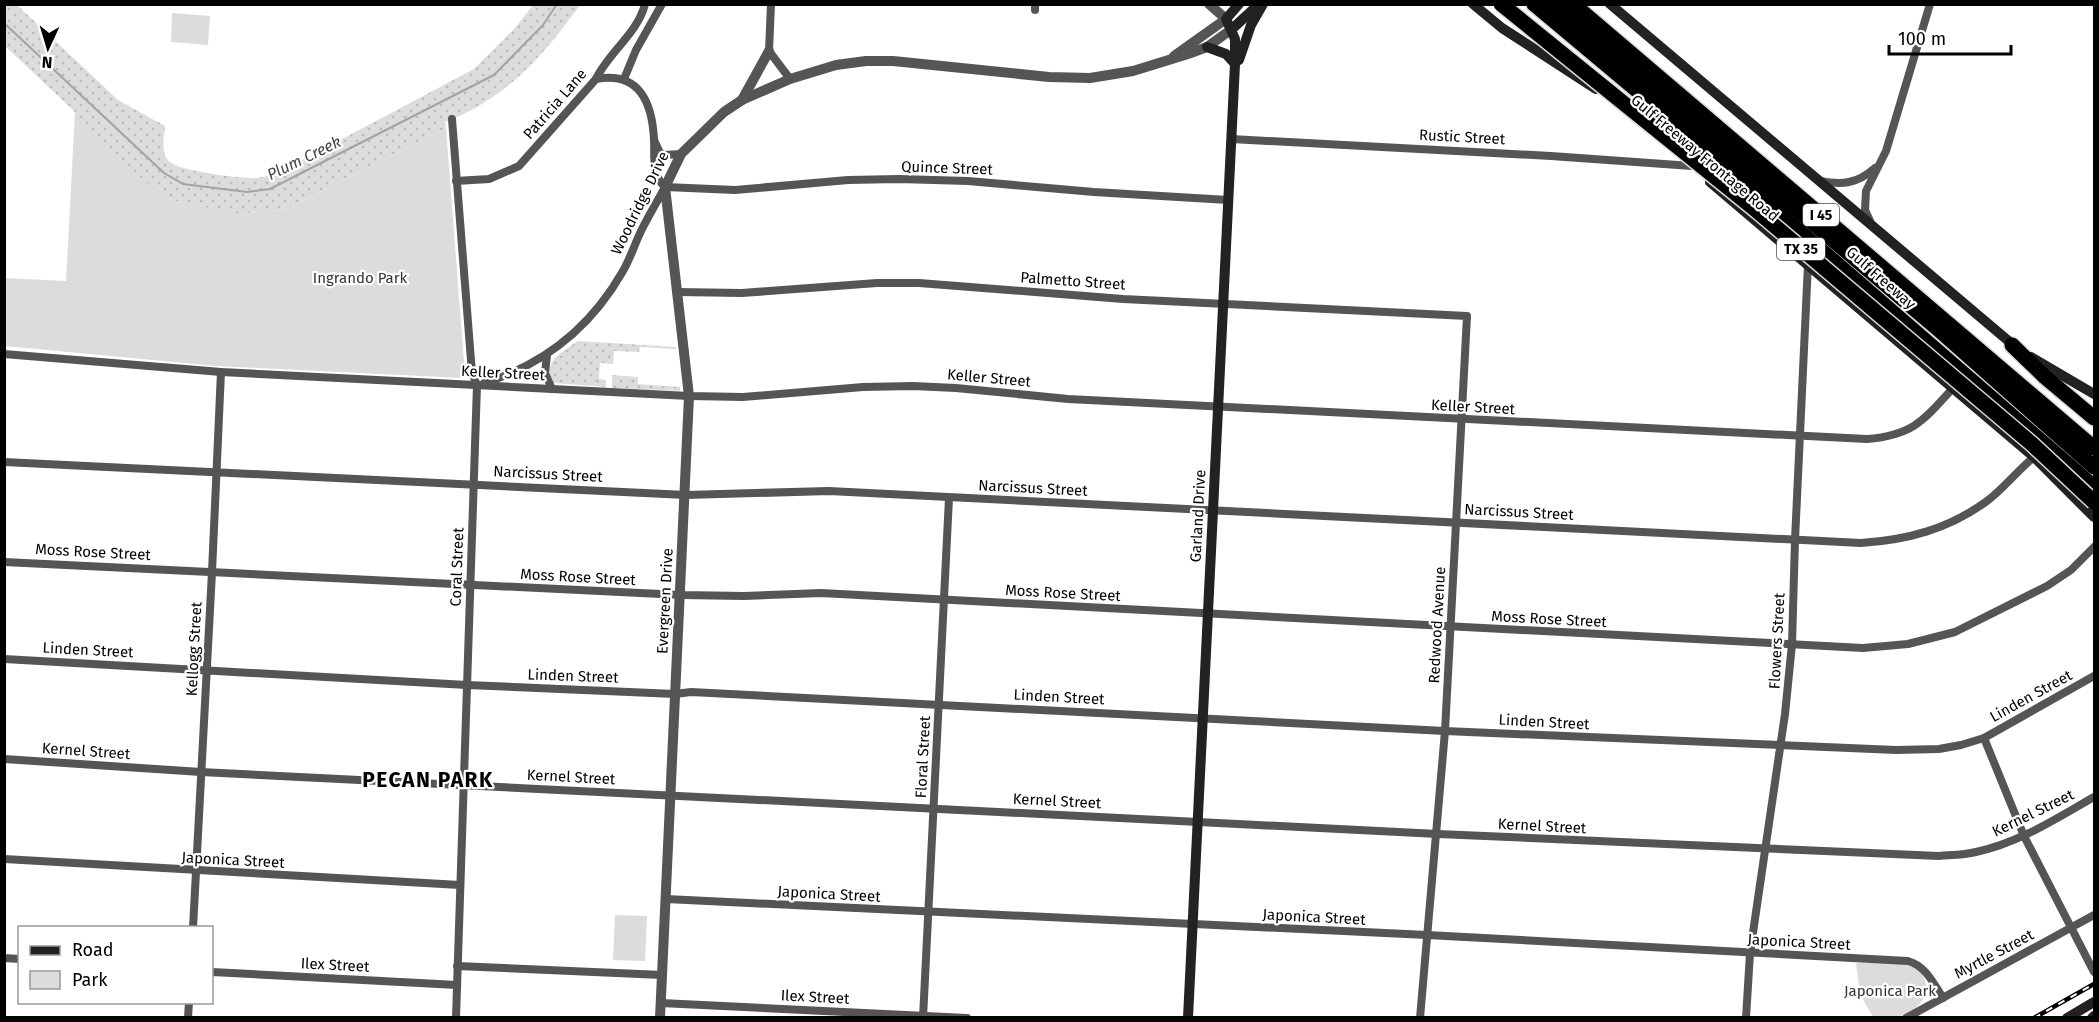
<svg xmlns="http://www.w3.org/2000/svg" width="2099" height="1022" viewBox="0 0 2099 1022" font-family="'Fira Sans',sans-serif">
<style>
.grass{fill:url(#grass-dots)}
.park{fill:#dcdcdc}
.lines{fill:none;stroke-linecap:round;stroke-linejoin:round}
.stream{stroke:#a3a3a3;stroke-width:2}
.motorway-casing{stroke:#dbdbdb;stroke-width:18}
.minor{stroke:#555;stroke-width:8}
.tertiary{stroke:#555;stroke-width:10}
.secondary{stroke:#222;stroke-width:10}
.motorway{stroke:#000;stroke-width:15}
.rail-casing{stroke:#000;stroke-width:4.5}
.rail{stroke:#fff;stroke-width:2;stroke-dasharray:7;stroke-linecap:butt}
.motorway-bridge-casing{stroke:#dbdbdb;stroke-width:18;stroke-linecap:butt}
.motorway-bridge{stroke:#000;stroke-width:15}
.labels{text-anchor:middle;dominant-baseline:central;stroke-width:4.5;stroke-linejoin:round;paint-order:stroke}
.shield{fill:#fff;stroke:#4c4c4c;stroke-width:1.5}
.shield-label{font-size:14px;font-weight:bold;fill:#000}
.street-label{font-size:15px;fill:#000;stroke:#fff}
.park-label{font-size:15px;fill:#333;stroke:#fff}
.water-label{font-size:16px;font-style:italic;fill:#444;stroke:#fff}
.district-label{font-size:21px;font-weight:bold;letter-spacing:1.5px;fill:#000;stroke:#fff}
</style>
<defs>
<pattern id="grass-dots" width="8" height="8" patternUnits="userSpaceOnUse" patternTransform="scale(1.5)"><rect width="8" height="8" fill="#dcdcdc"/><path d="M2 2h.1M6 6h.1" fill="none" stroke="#bbb" stroke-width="1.8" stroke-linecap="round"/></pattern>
</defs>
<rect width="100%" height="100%" fill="#fff"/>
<g class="grass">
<path d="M5,5H17L118,100L165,126C164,137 160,154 170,162C179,171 242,179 257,178C265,177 272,175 280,172L474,69L516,27L533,5H580C543,56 506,99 445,122L446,128L287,209L240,214L225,212L175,201L159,194L97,138L75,112L5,46Z"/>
<path d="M578,341L676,347V349L640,347L639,352L614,351L613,364L600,363L599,379L606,380V387L554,383C540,362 563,352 578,341Z"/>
<polygon points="612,375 638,377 638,384 680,387 680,391 612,388"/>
</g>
<g class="park">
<polygon points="172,13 210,16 208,45 171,42"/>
<polygon points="75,112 98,138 159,194 175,201 240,214 287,209 446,128 465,375 462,378 216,366 5,346 5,278 66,281"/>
<polygon points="615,915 647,916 645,961 613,960"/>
<path d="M1856,963C1872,963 1899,961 1913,967C1921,970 1925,977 1926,985C1928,1002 1912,1013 1897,1017C1890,1019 1881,1017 1873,1017L1860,994Z"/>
</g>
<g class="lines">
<polyline class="stream" points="4,23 164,173 183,184 247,192 270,189 494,75 543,25 557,4"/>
<defs>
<g id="motorway">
<polyline points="1534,4 1639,92 2094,487"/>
<polyline points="1554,4 1938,329 2094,467"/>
<polyline points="1573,4 2094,448"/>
<polyline points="2012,345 2045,377 2094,418"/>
</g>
</defs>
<use href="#motorway" class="motorway-casing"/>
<g class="minor">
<polyline points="771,4 769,51 790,79"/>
<polyline points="1035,10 1035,4"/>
<path d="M596,79C639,71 652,102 654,139C655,156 651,174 665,187"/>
<polyline points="624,79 636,50 662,4"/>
<polyline points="452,119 472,373 477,385 456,1018"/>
<polyline points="1231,139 1551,156 1692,166"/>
<polyline points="654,140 660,153 664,155 681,154"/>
<path d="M456,181L489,179L519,166L596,79C608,53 638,33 645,4"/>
<path d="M1820,181C1842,185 1857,184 1875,168"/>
<polyline points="665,187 735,190 848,180 899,179 968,181 1094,192 1228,200"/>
<polyline points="1870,221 1865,210 1866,191 1886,151 1930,4"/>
<polyline points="677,292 742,293 877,283 919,283 1123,299 1467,316 1445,731 1420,1018"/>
<path d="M4,354L221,372L689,396L743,397L863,387L913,386L956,388L1068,399L1867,439C1913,435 1923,421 1953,388"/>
<polyline points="547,355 545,373 552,389"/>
<path d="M484,383C546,364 591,327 623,271C631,257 635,243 642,229C649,215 657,202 664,189"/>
<path d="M4,462L686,495L829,491L1861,543C1907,540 1949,529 1987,501C2004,488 2018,470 2034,457"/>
<polyline points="4,562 681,595 744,596 821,593 1863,648 1908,644 1955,632 2047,586 2071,570 2094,547"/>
<polyline points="4,659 467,685 675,694 691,692 1445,731 1896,750 1939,749 1961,745 1984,738 2094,676"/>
<polyline points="1984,738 2024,836 2094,972"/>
<path d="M4,759L201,772L1438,834L1939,856C1951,855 1964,855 1976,852C2019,843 2057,818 2094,797"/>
<polyline points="4,859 460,885"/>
<path d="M666,899L1427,935L1908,961C1926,966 1933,983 1943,998"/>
<polyline points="193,928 212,572 221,372"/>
<polyline points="4,958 20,959"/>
<polyline points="457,966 662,975"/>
<polyline points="212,972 457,985"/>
<polyline points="661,1003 967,1018"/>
<polyline points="188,1018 189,1002"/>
<polyline points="923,1018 949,498"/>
<polyline points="1746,1018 1750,953 1785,714 1792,644 1795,540 1808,264"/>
<polyline points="1906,1018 2094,915"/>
</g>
<g class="tertiary">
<polyline points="1209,4 1226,19"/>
<polyline points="1174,56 1226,19"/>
<polyline points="742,100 769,51"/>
<polyline points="660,1018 689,396 665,187 681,154 724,112 742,100 790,79 836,65 866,61 893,61 1049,77 1090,78 1133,71 1188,54 1207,47 1232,29"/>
</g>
<g class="secondary">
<polyline points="1473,4 1502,28 1596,89"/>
<polyline points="1610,4 2018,349"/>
<polyline points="1232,29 1258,5"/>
<polyline points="1207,47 1226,54 1235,64"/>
<polyline points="1239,60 1251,25 1263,4"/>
<polyline points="1710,182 2034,457 2094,517"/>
<polyline points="2031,357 2094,394"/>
<polyline points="1188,1018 1235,64 1235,39 1226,19 1239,4"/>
<polyline points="2067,1018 2094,1002"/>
<polyline points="2092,1018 2094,1016"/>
</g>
<use href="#motorway" class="motorway"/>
<defs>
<polyline id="rail" points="2034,1018 2094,984"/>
</defs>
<use href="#rail" class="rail-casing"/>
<use href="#rail" class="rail"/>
<defs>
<polyline id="motorway-bridge" points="1501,4 1757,211 2032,444 2094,502"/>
</defs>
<use href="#motorway-bridge" class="motorway-bridge-casing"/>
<use href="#motorway-bridge" class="motorway-bridge"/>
</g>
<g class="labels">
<g class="shield">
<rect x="1803" y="204" width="36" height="22" rx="4.5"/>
<rect x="1777" y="238" width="48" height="22" rx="4.5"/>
</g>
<g class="shield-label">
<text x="1821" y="215">I 45</text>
<text x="1801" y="249">TX 35</text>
</g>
<g class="street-label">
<text transform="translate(555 104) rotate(-49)">Patricia Lane</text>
<text transform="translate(1462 137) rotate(3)">Rustic Street</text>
<text transform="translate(1705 158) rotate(40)">Gulf Freeway Frontage Road</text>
<text transform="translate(947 168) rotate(2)">Quince Street</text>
<text transform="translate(640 203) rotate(-64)">Woodridge Drive</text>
<text transform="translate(1881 278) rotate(41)">Gulf Freeway</text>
<text transform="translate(1073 281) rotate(4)">Palmetto Street</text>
<text transform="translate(503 373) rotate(3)">Keller Street</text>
<text transform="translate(989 378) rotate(5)">Keller Street</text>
<text transform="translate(1473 407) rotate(3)">Keller Street</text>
<text transform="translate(548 474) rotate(3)">Narcissus Street</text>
<text transform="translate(1033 488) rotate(3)">Narcissus Street</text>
<text transform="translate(1519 512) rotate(3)">Narcissus Street</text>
<text transform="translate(1198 516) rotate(-87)">Garland Drive</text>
<text transform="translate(93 552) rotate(3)">Moss Rose Street</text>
<text transform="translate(457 567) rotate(-88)">Coral Street</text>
<text transform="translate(578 577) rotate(3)">Moss Rose Street</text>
<text transform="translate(1063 593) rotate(3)">Moss Rose Street</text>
<text transform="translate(665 601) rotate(-87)">Evergreen Drive</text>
<text transform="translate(1549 619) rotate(3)">Moss Rose Street</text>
<text transform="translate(1437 625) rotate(-87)">Redwood Avenue</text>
<text transform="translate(1777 641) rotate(-87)">Flowers Street</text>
<text transform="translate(194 649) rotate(-87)">Kellogg Street</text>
<text transform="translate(88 650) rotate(3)">Linden Street</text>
<text transform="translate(573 676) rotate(2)">Linden Street</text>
<text transform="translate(2031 696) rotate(-29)">Linden Street</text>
<text transform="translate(1059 697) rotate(3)">Linden Street</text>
<text transform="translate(1544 722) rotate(3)">Linden Street</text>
<text transform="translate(86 751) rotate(4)">Kernel Street</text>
<text transform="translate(923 757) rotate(-87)">Floral Street</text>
<text transform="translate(571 777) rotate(3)">Kernel Street</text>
<text transform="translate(1057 801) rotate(3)">Kernel Street</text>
<text transform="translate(2033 813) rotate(-26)">Kernel Street</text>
<text transform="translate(1542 826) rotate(3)">Kernel Street</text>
<text transform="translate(233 860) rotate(3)">Japonica Street</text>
<text transform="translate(829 894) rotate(3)">Japonica Street</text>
<text transform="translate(1314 917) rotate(3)">Japonica Street</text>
<text transform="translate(1799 942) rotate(3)">Japonica Street</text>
<text transform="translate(1994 954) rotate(-28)">Myrtle Street</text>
<text transform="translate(335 965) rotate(3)">Ilex Street</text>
<text transform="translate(815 997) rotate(3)">Ilex Street</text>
</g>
<g class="park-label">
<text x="360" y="278">Ingrando Park</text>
<text x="1890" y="991">Japonica Park</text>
</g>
<g class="water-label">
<text transform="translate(304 158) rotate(-26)">Plum Creek</text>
</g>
<g class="district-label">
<text x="428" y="780">PECAN PARK</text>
</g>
</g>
<rect width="2099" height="1022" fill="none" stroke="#000000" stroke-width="12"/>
<rect x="18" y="926" width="195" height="78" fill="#ffffff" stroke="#999999" stroke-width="1.5"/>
<rect x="30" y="946" width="30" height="9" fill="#222222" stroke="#999999" stroke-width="1.5"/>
<text x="72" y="956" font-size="18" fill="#000000">Road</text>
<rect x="30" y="971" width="30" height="18" fill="#dcdcdc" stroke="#999999" stroke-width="1.5"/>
<text x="72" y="986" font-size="18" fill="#000000">Park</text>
<g transform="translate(48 48) rotate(184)" stroke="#ffffff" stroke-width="4.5" paint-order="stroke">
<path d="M0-4.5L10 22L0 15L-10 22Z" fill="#000000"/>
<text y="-9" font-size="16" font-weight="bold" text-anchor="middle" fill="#000000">N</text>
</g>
<path d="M1889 45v9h122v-9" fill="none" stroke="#000000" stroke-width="3"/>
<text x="1898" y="45" font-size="18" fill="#000000" stroke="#ffffff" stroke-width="4.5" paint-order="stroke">100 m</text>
</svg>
